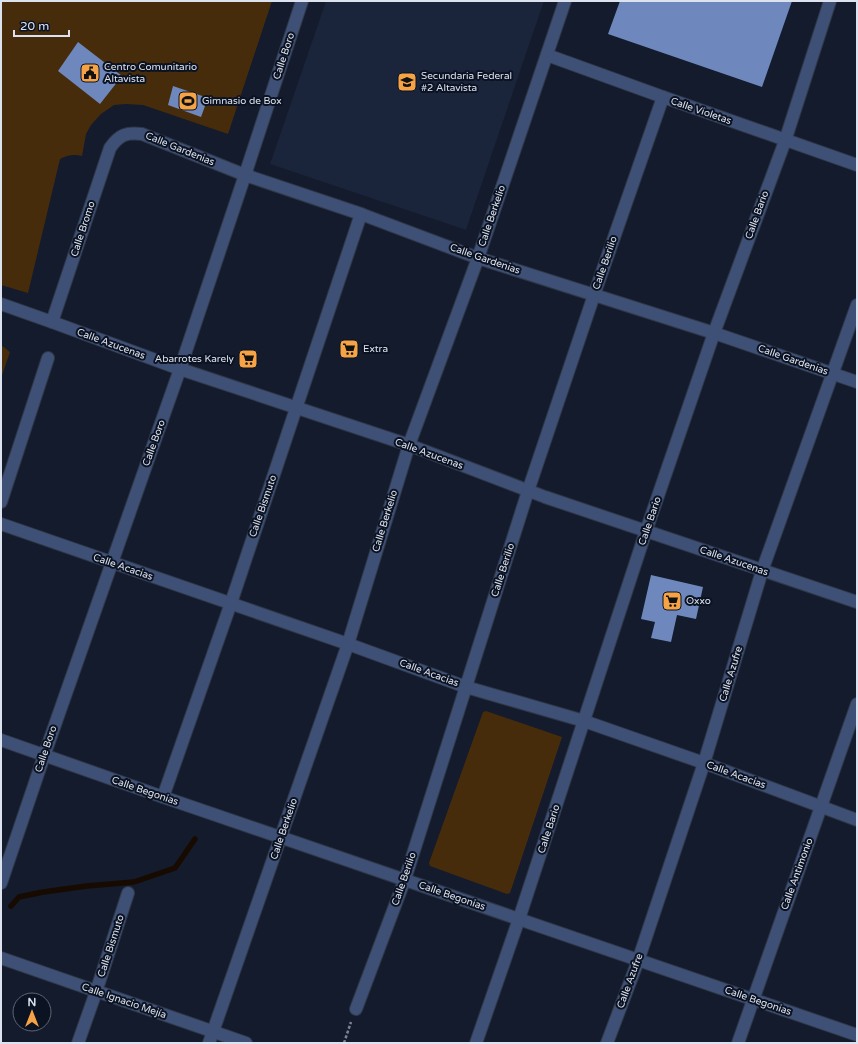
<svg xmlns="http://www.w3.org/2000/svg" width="858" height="1044" viewBox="0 0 858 1044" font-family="'Varela Round',sans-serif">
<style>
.built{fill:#1a243a}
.green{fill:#472c0c}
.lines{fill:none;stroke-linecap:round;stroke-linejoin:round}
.stream{stroke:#170a00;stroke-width:5.5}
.building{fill:#6e88bd}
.minor-casing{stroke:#2f3747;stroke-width:14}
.path{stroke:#7c8392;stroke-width:2.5;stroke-dasharray:3 2;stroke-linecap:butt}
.minor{stroke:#3e5075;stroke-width:12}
.labels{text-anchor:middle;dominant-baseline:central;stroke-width:4;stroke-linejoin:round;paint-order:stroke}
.street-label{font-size:10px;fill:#dce2ee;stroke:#0b1222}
.poi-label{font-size:10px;fill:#dce2ee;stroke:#0b1222;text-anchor:start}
</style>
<rect width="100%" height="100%" fill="#131b2c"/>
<polygon class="built" points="326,1 544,1 466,230 270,164"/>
<g class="green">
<path d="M1,1H272L228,134L143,105L126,104L114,105L101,114L91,125L86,134L82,156C73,154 68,155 60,159L28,293L1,285Z"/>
<polygon points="1,345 10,352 1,378"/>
<polygon points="486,711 562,737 510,893 507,894 430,866 429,863 483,712"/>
</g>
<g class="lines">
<polyline class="stream" points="11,906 19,897 43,892 87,886 134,882 175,868 195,839"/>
</g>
<g class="building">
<polygon points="620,1 792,1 762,87 608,34"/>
<polygon points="78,42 122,76 100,104 58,71"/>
<polygon points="173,86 208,98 201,117 168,105"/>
<polygon points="651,575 703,587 696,619 677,615 671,642 651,638 655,622 641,619"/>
</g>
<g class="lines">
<defs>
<g id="minor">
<polyline points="547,55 663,97 857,165"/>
<polyline points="1,304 52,322 180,369 409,445 545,497 857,602"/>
<path d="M52,322L110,148C119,135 126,132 142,134L245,175L361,214L478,258L714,333L857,382"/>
<polyline points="1,502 48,358"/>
<polyline points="1,524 348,644 466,687 584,721 704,763 857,820"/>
<polyline points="1,740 163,797 857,1035"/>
<polyline points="163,797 231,603 361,214"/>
<polyline points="1,883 44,756 180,369 245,175 302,1"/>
<polyline points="1,958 246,1043"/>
<polyline points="356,1009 405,879 528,491 594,295 663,97"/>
<polyline points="78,1043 96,992 128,893"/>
<polyline points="209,1043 348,644 409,445 478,258 565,1"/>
<polyline points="476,1043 519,919 646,531 714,333 785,141 830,1"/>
<polyline points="607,1043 638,961 704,763 762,571 857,305"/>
<polyline points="738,1043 857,704"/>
</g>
</defs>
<use href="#minor" class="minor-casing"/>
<polyline class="path" points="344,1043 351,1022"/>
<use href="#minor" class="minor"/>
</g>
<defs>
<symbol id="civic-square" viewBox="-11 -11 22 22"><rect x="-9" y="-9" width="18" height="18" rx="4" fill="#f5a345" stroke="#0b1222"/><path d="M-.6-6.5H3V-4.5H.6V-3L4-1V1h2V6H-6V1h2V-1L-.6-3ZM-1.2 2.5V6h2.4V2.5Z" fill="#111"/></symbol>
<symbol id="school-square" viewBox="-11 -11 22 22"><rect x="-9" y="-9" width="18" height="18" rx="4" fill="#f5a345" stroke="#0b1222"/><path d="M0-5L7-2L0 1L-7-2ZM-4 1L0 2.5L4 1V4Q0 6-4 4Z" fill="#111"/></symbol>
<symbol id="stadium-square" viewBox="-11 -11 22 22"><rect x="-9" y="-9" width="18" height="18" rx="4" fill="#f5a345" stroke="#0b1222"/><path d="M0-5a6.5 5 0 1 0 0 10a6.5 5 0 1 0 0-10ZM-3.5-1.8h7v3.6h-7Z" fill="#111"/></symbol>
<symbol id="supermarket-square" viewBox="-11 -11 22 22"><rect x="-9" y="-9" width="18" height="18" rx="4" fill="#f5a345" stroke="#0b1222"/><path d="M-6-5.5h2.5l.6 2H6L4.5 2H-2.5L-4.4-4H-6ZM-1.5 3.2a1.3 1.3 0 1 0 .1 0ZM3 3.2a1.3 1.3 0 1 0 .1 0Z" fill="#111"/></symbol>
</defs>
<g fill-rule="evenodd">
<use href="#civic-square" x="79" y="62" width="22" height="22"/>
<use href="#school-square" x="396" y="71" width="22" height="22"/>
<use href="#stadium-square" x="177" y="90" width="22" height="22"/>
<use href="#supermarket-square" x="338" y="338" width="22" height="22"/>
<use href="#supermarket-square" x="237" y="348" width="22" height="22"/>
<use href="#supermarket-square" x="661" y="590" width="22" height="22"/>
</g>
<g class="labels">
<g class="street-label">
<text transform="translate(284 56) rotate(-72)">Calle Boro</text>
<text transform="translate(701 111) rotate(19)">Calle Violetas</text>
<text transform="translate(180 149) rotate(22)">Calle Gardenias</text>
<text transform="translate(757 215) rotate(-70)">Calle Bario</text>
<text transform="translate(492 216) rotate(-71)">Calle Berkelio</text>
<text transform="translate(83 229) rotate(-72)">Calle Bromo</text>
<text transform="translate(485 259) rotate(19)">Calle Gardenias</text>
<text transform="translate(605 263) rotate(-71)">Calle Berilio</text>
<text transform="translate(111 344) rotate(20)">Calle Azucenas</text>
<text transform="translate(793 360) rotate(19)">Calle Gardenias</text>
<text transform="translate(154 443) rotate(-70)">Calle Boro</text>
<text transform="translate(429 454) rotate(20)">Calle Azucenas</text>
<text transform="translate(263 506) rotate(-71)">Calle Bismuto</text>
<text transform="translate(385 521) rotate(-73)">Calle Berkelio</text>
<text transform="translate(650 521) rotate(-71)">Calle Bario</text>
<text transform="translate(734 561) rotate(19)">Calle Azucenas</text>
<text transform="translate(123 567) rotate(19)">Calle Acacias</text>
<text transform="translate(503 570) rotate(-72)">Calle Berilio</text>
<text transform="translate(429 673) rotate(20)">Calle Acacias</text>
<text transform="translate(731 674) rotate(-73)">Calle Azufre</text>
<text transform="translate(46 749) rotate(-71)">Calle Boro</text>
<text transform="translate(736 775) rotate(20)">Calle Acacias</text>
<text transform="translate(145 791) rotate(19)">Calle Begonias</text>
<text transform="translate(284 829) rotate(-71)">Calle Berkelio</text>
<text transform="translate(549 829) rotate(-72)">Calle Bario</text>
<text transform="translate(797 874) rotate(-70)">Calle Antimonio</text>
<text transform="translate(404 879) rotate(-71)">Calle Berilio</text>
<text transform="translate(452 896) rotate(19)">Calle Begonias</text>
<text transform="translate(111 946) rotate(-72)">Calle Bismuto</text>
<text transform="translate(630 981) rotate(-70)">Calle Azufre</text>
<text transform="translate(124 1001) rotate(19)">Calle Ignacio Mejía</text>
<text transform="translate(758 1001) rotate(19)">Calle Begonias</text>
</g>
<g class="poi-label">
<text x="104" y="67">Centro Comunitario<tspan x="104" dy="12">Altavista</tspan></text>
<text x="421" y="76">Secundaria Federal<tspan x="421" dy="12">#2 Altavista</tspan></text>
<text x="202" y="101">Gimnasio de Box</text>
<text x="363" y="349">Extra</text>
<text x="234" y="359" text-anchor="end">Abarrotes Karely</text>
<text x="686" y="601">Oxxo</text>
</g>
</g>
<rect width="858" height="1044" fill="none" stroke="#dce2ee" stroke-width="4"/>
<g transform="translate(32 1012)"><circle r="19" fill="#0b1222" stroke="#5f6574"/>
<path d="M0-3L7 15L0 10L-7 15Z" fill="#f5a345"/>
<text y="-6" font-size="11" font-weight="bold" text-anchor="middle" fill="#dce2ee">N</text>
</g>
<path d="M14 30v6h55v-6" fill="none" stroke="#dce2ee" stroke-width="2"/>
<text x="20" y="30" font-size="12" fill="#dce2ee" stroke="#0b1222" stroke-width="3" paint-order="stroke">20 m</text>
</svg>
